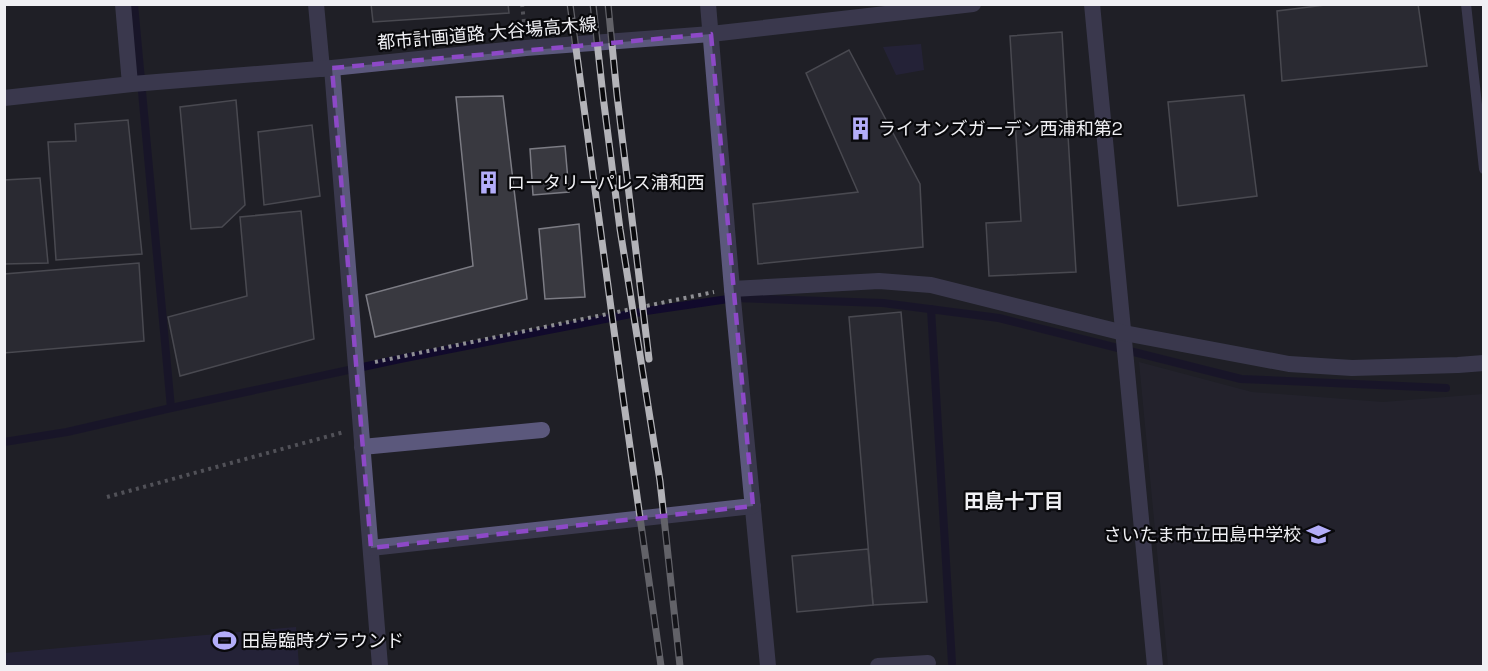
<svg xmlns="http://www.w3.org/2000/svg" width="1488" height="671" viewBox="0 0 1488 671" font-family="'Space Grotesk','Noto Sans JP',sans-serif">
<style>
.built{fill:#282734}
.green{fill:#2c274c}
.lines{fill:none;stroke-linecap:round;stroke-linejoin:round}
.stream{stroke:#110a2c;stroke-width:8}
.building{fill:#393940;stroke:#7c7c84;stroke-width:1.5}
.path{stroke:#8f8f94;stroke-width:4;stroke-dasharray:3 4.5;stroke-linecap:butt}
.service{stroke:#5b587c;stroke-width:10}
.minor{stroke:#5b587c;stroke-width:16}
.tertiary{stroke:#5b587c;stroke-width:16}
.rail-casing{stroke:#b3b3b8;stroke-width:7}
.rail{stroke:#09090c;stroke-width:4.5;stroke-dasharray:14;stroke-linecap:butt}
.marked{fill:none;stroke:#8d49c7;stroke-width:4.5;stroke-dasharray:12 8;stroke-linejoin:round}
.labels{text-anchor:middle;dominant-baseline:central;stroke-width:4.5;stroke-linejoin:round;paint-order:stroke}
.street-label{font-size:18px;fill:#f0f0f4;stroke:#09090c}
.poi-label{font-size:18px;fill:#f0f0f4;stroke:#09090c;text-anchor:start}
.neighbourhood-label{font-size:20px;font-weight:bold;fill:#f0f0f4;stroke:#09090c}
</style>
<rect width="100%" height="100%" fill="#1f1f26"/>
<polygon class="built" points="1139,362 1252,392 1383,402 1483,394 1483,666 1168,666"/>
<g class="green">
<polygon points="921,44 924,70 896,75 883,47"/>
<polygon points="296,627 299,666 5,666 5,653"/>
</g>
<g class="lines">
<g class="stream">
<polyline points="134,4 171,408"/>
<polyline points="931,309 952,663"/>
<polyline points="4,442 67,432 171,408 400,359 646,311 735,298 883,303 999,318 1241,379 1446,388"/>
</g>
</g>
<g class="building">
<polygon points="371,4 508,4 509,13 373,22"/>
<polygon points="1333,4 1418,4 1427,66 1282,81 1277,11"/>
<polygon points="1062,32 1076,272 989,276 986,223 1021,221 1010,36"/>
<polygon points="849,50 920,184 923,247 758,264 753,204 858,192 806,73"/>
<polygon points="1244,95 1257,196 1178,206 1168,102"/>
<polygon points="503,96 527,299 375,337 366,295 473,266 456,97"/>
<polygon points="236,100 245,205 222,227 191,229 180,107"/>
<polygon points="128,120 142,254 56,260 48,142 76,141 75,124"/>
<polygon points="312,125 320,196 264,205 258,132"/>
<polygon points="565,146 569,192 533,195 530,149"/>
<polygon points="40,178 48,263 4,264 4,180"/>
<polygon points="301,211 314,339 180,376 168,317 247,296 240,217"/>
<polygon points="579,224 585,297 545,299 539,229"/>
<polygon points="139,263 144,341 4,353 4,274"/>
<polygon points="901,312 927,602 873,605 849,317"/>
<polygon points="868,549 873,605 797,612 792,556"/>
</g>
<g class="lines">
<g class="path">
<polyline points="522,4 524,22"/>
<polyline points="375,362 714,292"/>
<polyline points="107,497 344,432"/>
</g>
<polyline class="service" points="1466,4 1484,169"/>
<g class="minor">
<polyline points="123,4 130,84"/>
<polyline points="316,4 322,69"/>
<polyline points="708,4 732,289 768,666"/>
<polyline points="1092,4 1155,666"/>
<polyline points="332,68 380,666"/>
<polyline points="732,289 879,281 931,285 1124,333 1289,364 1352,368 1458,365 1484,363"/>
<polyline points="362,447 542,430"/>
<polyline points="371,548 753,506"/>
<polyline points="878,666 928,663"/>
</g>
<polyline class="tertiary" points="4,98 132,84 332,68 526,48 711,34 973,4"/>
<defs>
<g id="rail">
<polyline points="570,4 623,397 661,666"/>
<polyline points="593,4 603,96 620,229 660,481 680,666"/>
<polyline points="608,4 617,95 649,359"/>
</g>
</defs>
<use href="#rail" class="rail-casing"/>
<use href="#rail" class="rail"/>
</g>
<path d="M0 0H1488V671H0ZM711,34L753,506L371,548L332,68Z" fill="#1f1f26" fill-opacity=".55" fill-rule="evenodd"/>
<path class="marked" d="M711,34L753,506L371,548L332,68Z"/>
<defs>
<symbol id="building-bare" viewBox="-9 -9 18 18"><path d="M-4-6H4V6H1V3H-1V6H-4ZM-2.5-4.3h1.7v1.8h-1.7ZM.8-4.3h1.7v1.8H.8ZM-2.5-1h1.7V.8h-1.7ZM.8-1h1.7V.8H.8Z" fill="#b3adf9" stroke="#09090c" stroke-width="2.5" paint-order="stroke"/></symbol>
<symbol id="school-bare" viewBox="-9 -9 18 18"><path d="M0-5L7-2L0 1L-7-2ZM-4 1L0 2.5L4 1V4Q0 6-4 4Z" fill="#b3adf9" stroke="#09090c" stroke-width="2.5" paint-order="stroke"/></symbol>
<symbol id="stadium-bare" viewBox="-9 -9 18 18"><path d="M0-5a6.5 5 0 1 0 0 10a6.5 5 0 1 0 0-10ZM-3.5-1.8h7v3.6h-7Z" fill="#b3adf9" stroke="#09090c" stroke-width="2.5" paint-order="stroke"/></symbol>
</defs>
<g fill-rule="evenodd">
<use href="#building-bare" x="844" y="112" width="33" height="33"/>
<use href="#building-bare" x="472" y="166" width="33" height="33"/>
<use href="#school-bare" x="1302" y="518" width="33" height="33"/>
<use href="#stadium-bare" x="208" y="624" width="33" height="33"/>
</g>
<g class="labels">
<g class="street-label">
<text transform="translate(487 33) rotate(-5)">都市計画道路 大谷場高木線</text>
</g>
<g class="poi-label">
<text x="878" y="128">ライオンズガーデン西浦和第2</text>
<text x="507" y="182">ロータリーパレス浦和西</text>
<text x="1301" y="534" text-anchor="end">さいたま市立田島中学校</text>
<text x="242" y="640">田島臨時グラウンド</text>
</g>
<g class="neighbourhood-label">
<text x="1014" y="501">田島十丁目</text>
</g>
</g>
<rect width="1488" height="671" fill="none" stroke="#f0f0f4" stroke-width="12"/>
</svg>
